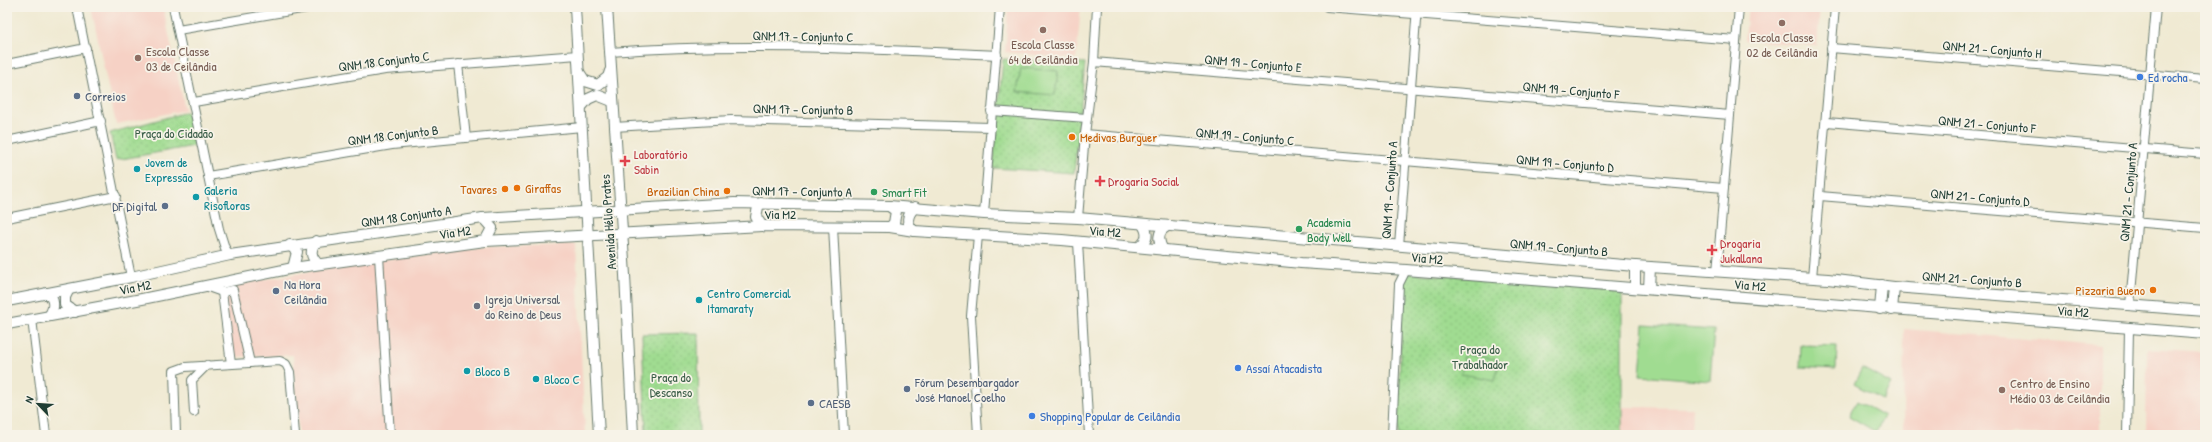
<svg xmlns="http://www.w3.org/2000/svg" width="2212" height="442" viewBox="0 0 2212 442" font-family="'Patrick Hand',sans-serif">
<style>
.built{fill:#f6d1c5}
.park{fill:url(#park-dots);stroke:#608c62}
.garden{fill:#a0dc91;stroke:#608c62}
.lines{fill:none;stroke-linecap:round;stroke-linejoin:round}
.minor-casing{stroke:#687a6c;stroke-width:10}
.major-casing{stroke:#687a6c;stroke-width:12}
.minor{stroke:#fff;stroke-width:8}
.major{stroke:#fff;stroke-width:10}
.education-dot{fill:#8d6e63;stroke:#f7f3e8;stroke-width:1.5}
.shop-dot{fill:#3f7fe0;stroke:#f7f3e8;stroke-width:1.5}
.service-dot{fill:#5c6f8a;stroke:#f7f3e8;stroke-width:1.5}
.food-dot{fill:#e8710a;stroke:#f7f3e8;stroke-width:1.5}
.health-dot{fill:#e0444e;stroke:#f7f3e8;stroke-width:1.5}
.culture-dot{fill:#0f9aa8;stroke:#f7f3e8;stroke-width:1.5}
.leisure-dot{fill:#2e9e5b;stroke:#f7f3e8;stroke-width:1.5}
.worship-dot{fill:#6b7280;stroke:#f7f3e8;stroke-width:1.5}
.labels{text-anchor:middle;dominant-baseline:central;stroke-width:3.5;stroke-linejoin:round;paint-order:stroke}
.street-label{font-size:13px;fill:#1f3d34;stroke:#f7f3e8}
.education-label{font-size:13px;fill:#785e54;stroke:#f7f3e8}
.shop-label{font-size:13px;fill:#366cbe;stroke:#f7f3e8;text-anchor:start}
.service-label{font-size:13px;fill:#4e5e75;stroke:#f7f3e8;text-anchor:start}
.park-label{font-size:13px;fill:#395d47;stroke:#f7f3e8}
.food-label{font-size:13px;fill:#c56008;stroke:#f7f3e8;text-anchor:end}
.health-label{font-size:13px;fill:#be3a42;stroke:#f7f3e8;text-anchor:start}
.culture-label{font-size:13px;fill:#0d838f;stroke:#f7f3e8;text-anchor:start}
.leisure-label{font-size:13px;fill:#27864d;stroke:#f7f3e8;text-anchor:start}
.worship-label{font-size:13px;fill:#5b616d;stroke:#f7f3e8;text-anchor:start}
</style>
<defs>
<pattern id="park-dots" width="8" height="8" patternUnits="userSpaceOnUse"><rect width="8" height="8" fill="#a0dc91"/><path d="M2 2h.1M6 6h.1" fill="none" stroke="#89be7e" stroke-width="1.8" stroke-linecap="round"/></pattern>
</defs>
<rect width="100%" height="100%" fill="#f7f3e8"/>
<filter id="ink" filterUnits="userSpaceOnUse"><feTurbulence type="fractalNoise" baseFrequency=".025" numOctaves="2"/><feDisplacementMap in="SourceGraphic" scale="8" xChannelSelector="R" yChannelSelector="G"/><feConvolveMatrix kernelMatrix="1 2 1 2 8 2 1 2 1" color-interpolation-filters="sRGB"/></filter>
<filter id="wash" filterUnits="userSpaceOnUse"><feTurbulence type="fractalNoise" baseFrequency=".012" numOctaves="4" result="noise"/><feDisplacementMap in="SourceGraphic" scale="16" xChannelSelector="R" yChannelSelector="G"/><feGaussianBlur stdDeviation="0.9" result="paint"/><feColorMatrix in="noise" values="0 0 0 0 0 0 0 0 0 0 0 0 0 0 0 0 0 1.4 0 .05"/><feComposite in="paint" operator="in"/></filter>
<g filter="url(#wash)">
<rect width="100%" height="100%" fill="#f0ead3"/>
<g class="built">
<polygon points="91,7 163,7 185,110 116,124"/>
<polygon points="1008,7 1081,7 1076,59 1005,52"/>
<polygon points="1748,7 1820,7 1817,46 1745,40"/>
<polygon points="576,245 585,435 299,435 293,355 232,357 222,287 353,264 485,247"/>
<polygon points="1904,329 2100,345 2100,435 1903,435"/>
<polygon points="2147,348 2205,352 2205,435 2146,435"/>
<polygon points="1621,407 1692,408 1691,435 1621,435"/>
</g>
<g class="park">
<polygon points="1003,59 1085,63 1074,173 993,168"/>
<polygon points="187,112 194,146 116,160 110,133"/>
<polygon points="1405,273 1622,288 1622,435 1398,435 1402,278"/>
<polygon points="698,333 699,435 646,435 642,334"/>
</g>
<g class="garden">
<polygon points="1021,68 1058,71 1055,95 1017,92"/>
<polygon points="1644,325 1714,330 1710,381 1640,375"/>
<polygon points="1801,345 1837,346 1836,369 1800,367"/>
<polygon points="1465,354 1499,360 1495,380 1461,374"/>
<polygon points="1862,368 1891,384 1882,400 1854,384"/>
<polygon points="1857,401 1884,416 1876,432 1849,416"/>
</g>
</g>
<g filter="url(#ink)">
<g class="lines">
<defs>
<g id="minor">
<polyline points="77,7 131,277"/>
<polyline points="173,7 219,229 225,248 230,255"/>
<polyline points="1327,7 1736,40"/>
<polyline points="178,30 313,7"/>
<polyline points="1831,48 2205,79"/>
<path d="M610,52C739,42 868,49 997,55"/>
<polyline points="1094,62 1730,115"/>
<polyline points="7,64 86,48"/>
<polyline points="458,64 466,138"/>
<polyline points="194,102 385,70 578,55"/>
<polyline points="991,111 1087,118"/>
<polyline points="1827,122 2205,154"/>
<polyline points="614,127 731,120 991,127"/>
<polyline points="1085,134 1724,188"/>
<polyline points="7,141 101,121"/>
<polyline points="208,176 392,145 582,127"/>
<polyline points="1820,196 2205,228"/>
<polyline points="984,214 1000,7"/>
<polyline points="7,218 116,196"/>
<polyline points="1078,218 1085,134 1094,62 1097,7"/>
<polyline points="833,226 844,435"/>
<polyline points="978,235 971,316 978,435"/>
<polyline points="1078,242 1089,435"/>
<polyline points="1399,246 1417,7"/>
<polyline points="379,256 390,435"/>
<polyline points="1717,272 1739,7"/>
<polyline points="1812,278 1835,7"/>
<polyline points="205,286 222,292 233,290 250,363"/>
<polyline points="222,292 231,364"/>
<polyline points="2130,305 2156,7"/>
<polyline points="32,319 46,435"/>
<polyline points="194,412 192,380 207,365"/>
<polyline points="176,435 174,371 185,367 280,361 286,364 290,372 295,435"/>
<polyline points="1392,435 1399,284 1406,270"/>
<polyline points="2127,435 2129,329"/>
</g>
<g id="major">
<polyline points="575,7 599,435"/>
<polyline points="607,7 625,275 633,435"/>
<polyline points="579,72 585,81 598,85 608,77 610,71"/>
<polyline points="581,107 588,99 597,95 612,101"/>
<polyline points="761,203 758,207 756,217 762,226"/>
<polyline points="889,206 896,211 894,223 890,227"/>
<polyline points="483,218 492,228 485,241"/>
<path d="M914,231C905,223 907,215 915,207"/>
<path d="M316,241C310,250 310,256 318,264"/>
<polyline points="290,245 297,252 293,268"/>
<path d="M1139,247C1147,241 1149,234 1143,225"/>
<path d="M1163,250C1158,241 1157,232 1166,227"/>
<polyline points="1635,266 1635,288"/>
<polyline points="69,289 65,297 65,305 75,312"/>
<polyline points="1649,289 1650,267"/>
<path d="M47,293C55,299 55,308 49,316"/>
<polyline points="7,301 131,277 230,255 483,218 734,203 889,206 984,214 1078,218 1635,266 1828,279 1894,287 2205,311"/>
<polyline points="1880,309 1882,285"/>
<polyline points="1892,310 1894,287"/>
<polyline points="7,324 142,299 293,268 485,241 762,226 890,227 914,231 1062,240 1301,263 1406,270 2205,334"/>
</g>
</defs>
<use href="#minor" class="minor-casing"/>
<use href="#major" class="major-casing"/>
<use href="#minor" class="minor"/>
<use href="#major" class="major"/>
</g>
</g>
<g class="education-dot">
<circle cx="1782" cy="23" r="4"/>
<circle cx="1043" cy="30" r="4"/>
<circle cx="138" cy="58" r="4"/>
<circle cx="2002" cy="390" r="4"/>
</g>
<g class="shop-dot">
<circle cx="2140" cy="77" r="4"/>
<circle cx="1238" cy="368" r="4"/>
<circle cx="1032" cy="416" r="4"/>
</g>
<g class="service-dot">
<circle cx="77" cy="96" r="4"/>
<circle cx="165" cy="206" r="4"/>
<circle cx="276" cy="291" r="4"/>
<circle cx="907" cy="389" r="4"/>
<circle cx="811" cy="403" r="4"/>
</g>
<g class="food-dot">
<circle cx="1072" cy="137" r="4"/>
<circle cx="517" cy="188" r="4"/>
<circle cx="505" cy="189" r="4"/>
<circle cx="727" cy="191" r="4"/>
<circle cx="2153" cy="290" r="4"/>
</g>
<g class="health-dot">
<path d="M623 155h4v4h4v4h-4v4h-4v-4h-4v-4h4z"/>
<path d="M1098 175h4v4h4v4h-4v4h-4v-4h-4v-4h4z"/>
<path d="M1710 244h4v4h4v4h-4v4h-4v-4h-4v-4h4z"/>
</g>
<g class="culture-dot">
<circle cx="137" cy="169" r="4"/>
<circle cx="196" cy="197" r="4"/>
<circle cx="699" cy="300" r="4"/>
<circle cx="467" cy="371" r="4"/>
<circle cx="536" cy="379" r="4"/>
</g>
<g class="leisure-dot">
<circle cx="874" cy="192" r="4"/>
<circle cx="1299" cy="229" r="4"/>
</g>
<circle class="worship-dot" cx="477" cy="306" r="4"/>
<g class="labels">
<g class="street-label">
<text transform="translate(803 36) rotate(1)">QNM 17 - Conjunto C</text>
<text transform="translate(1992 49) rotate(5)">QNM 21 - Conjunto H</text>
<text transform="translate(384 61) rotate(-7)">QNM 18 Conjunto C</text>
<text transform="translate(1253 63) rotate(5)">QNM 19 - Conjunto E</text>
<text transform="translate(1571 90) rotate(5)">QNM 19 - Conjunto F</text>
<text transform="translate(803 109) rotate(1)">QNM 17 - Conjunto B</text>
<text transform="translate(1987 124) rotate(5)">QNM 21 - Conjunto F</text>
<text transform="translate(393 135) rotate(-7)">QNM 18 Conjunto B</text>
<text transform="translate(1245 136) rotate(5)">QNM 19 - Conjunto C</text>
<text transform="translate(1565 163) rotate(5)">QNM 19 - Conjunto D</text>
<text transform="translate(1389 190) rotate(-86)">QNM 19 - Conjunto A</text>
<text transform="translate(802 191) rotate(1)">QNM 17 - Conjunto A</text>
<text transform="translate(2128 192) rotate(-85)">QNM 21 - Conjunto A</text>
<text transform="translate(1980 197) rotate(5)">QNM 21 - Conjunto D</text>
<text x="780" y="214">Via M2</text>
<text transform="translate(406 216) rotate(-8)">QNM 18 Conjunto A</text>
<text transform="translate(608 222) rotate(-94)">Avenida Hélio Prates</text>
<text transform="translate(1105 231) rotate(4)">Via M2</text>
<text transform="translate(455 232) rotate(-8)">Via M2</text>
<text transform="translate(1559 247) rotate(5)">QNM 19 - Conjunto B</text>
<text transform="translate(1427 258) rotate(5)">Via M2</text>
<text transform="translate(1972 279) rotate(4)">QNM 21 - Conjunto B</text>
<text transform="translate(1750 285) rotate(5)">Via M2</text>
<text transform="translate(135 287) rotate(-11)">Via M2</text>
<text transform="translate(2073 311) rotate(4)">Via M2</text>
</g>
<g class="education-label">
<text x="1782" y="37">Escola Classe<tspan x="1782" dy="15">02 de Ceilândia</tspan></text>
<text x="1043" y="44">Escola Classe<tspan x="1043" dy="15">64 de Ceilândia</tspan></text>
<text x="146" y="51" text-anchor="start">Escola Classe<tspan x="146" dy="15">03 de Ceilândia</tspan></text>
<text x="2010" y="383" text-anchor="start">Centro de Ensino<tspan x="2010" dy="15">Médio 03 de Ceilândia</tspan></text>
</g>
<g class="shop-label">
<text x="2148" y="77">Ed rocha</text>
<text x="1246" y="368">Assaí Atacadista</text>
<text x="1040" y="416">Shopping Popular de Ceilândia</text>
</g>
<g class="service-label">
<text x="85" y="96">Correios</text>
<text x="157" y="206" text-anchor="end">DF Digital</text>
<text x="284" y="284">Na Hora<tspan x="284" dy="15">Ceilândia</tspan></text>
<text x="915" y="382">Fórum Desembargador<tspan x="915" dy="15">José Manoel Coelho</tspan></text>
<text x="819" y="403">CAESB</text>
</g>
<g class="park-label">
<text x="174" y="133">Praça do Cidadão</text>
<text x="1480" y="349">Praça do<tspan x="1480" dy="15">Trabalhador</tspan></text>
<text x="671" y="377">Praça do<tspan x="671" dy="15">Descanso</tspan></text>
</g>
<g class="food-label">
<text x="1080" y="137" text-anchor="start">Medivas Burguer</text>
<text x="525" y="188" text-anchor="start">Giraffas</text>
<text x="497" y="189">Tavares</text>
<text x="719" y="191">Brazilian China</text>
<text x="2145" y="290">Pizzaria Bueno</text>
</g>
<g class="health-label">
<text x="634" y="154">Laboratório<tspan x="634" dy="15">Sabin</tspan></text>
<text x="1108" y="181">Drogaria Social</text>
<text x="1720" y="243">Drogaria<tspan x="1720" dy="15">Jukallana</tspan></text>
</g>
<g class="culture-label">
<text x="145" y="162">Jovem de<tspan x="145" dy="15">Expressão</tspan></text>
<text x="204" y="190">Galeria<tspan x="204" dy="15">Risofloras</tspan></text>
<text x="707" y="293">Centro Comercial<tspan x="707" dy="15">Itamaraty</tspan></text>
<text x="475" y="371">Bloco B</text>
<text x="544" y="379">Bloco C</text>
</g>
<g class="leisure-label">
<text x="882" y="192">Smart Fit</text>
<text x="1307" y="222">Academia<tspan x="1307" dy="15">Body Well</tspan></text>
</g>
<g class="worship-label">
<text x="485" y="299">Igreja Universal<tspan x="485" dy="15">do Reino de Deus</tspan></text>
</g>
</g>
<rect width="2212" height="442" fill="none" stroke="#f7f3e8" stroke-width="24"/>
<g transform="translate(38 404) rotate(295)" stroke="#f7f3e8" stroke-width="3" paint-order="stroke">
<path d="M0-3L7 15L0 10L-7 15Z" fill="#1f3d34"/>
<text y="-6" font-size="11" font-weight="bold" text-anchor="middle" fill="#1f3d34">N</text>
</g>
</svg>
